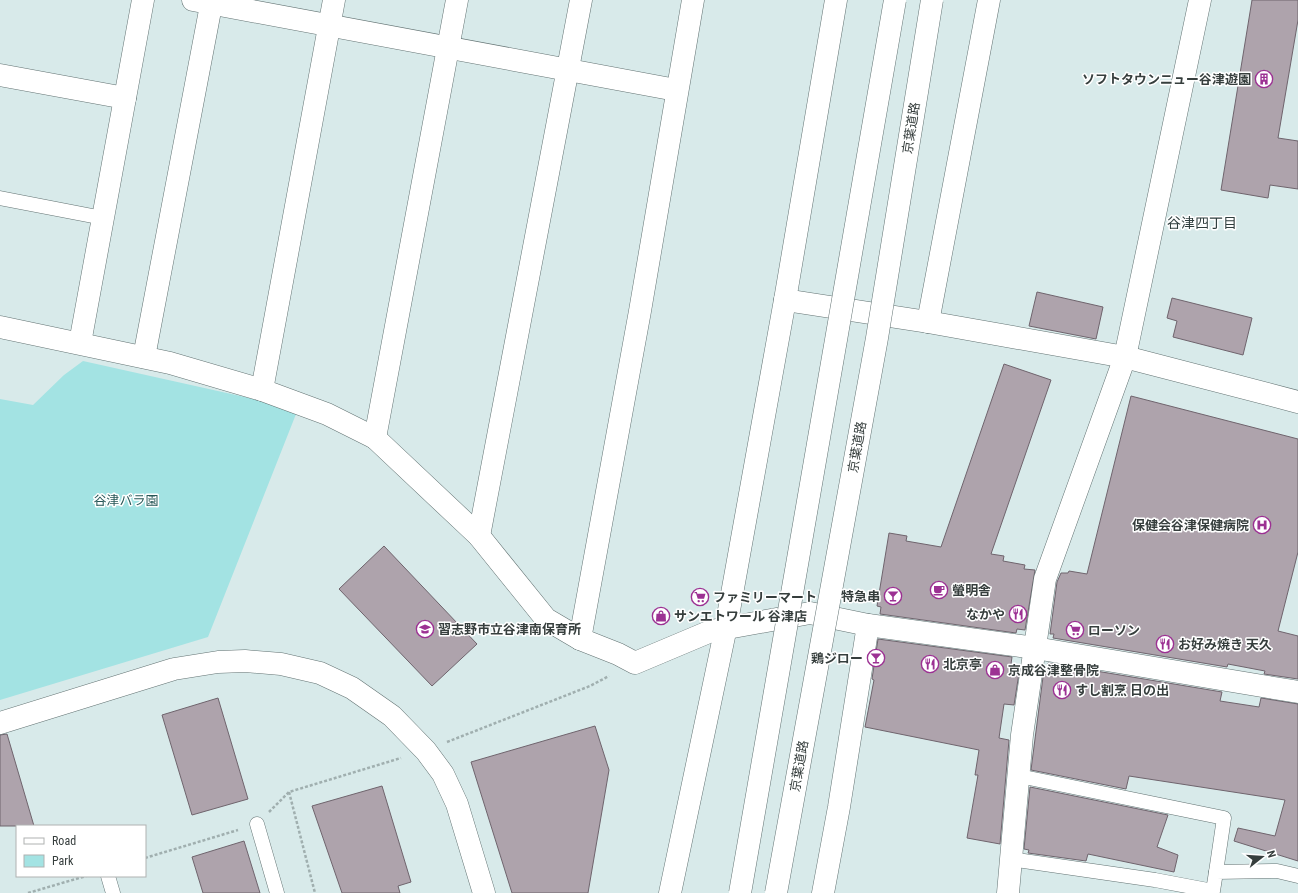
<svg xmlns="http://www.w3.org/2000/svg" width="1298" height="893" viewBox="0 0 1298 893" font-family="'Roboto Condensed','Noto Sans JP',sans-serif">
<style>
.green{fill:#a3e3e3}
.building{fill:#aea3ac;stroke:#6f646d}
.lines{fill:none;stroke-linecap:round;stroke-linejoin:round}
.lane-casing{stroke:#637373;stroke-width:15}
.street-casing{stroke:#637373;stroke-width:23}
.secondary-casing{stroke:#637373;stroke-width:23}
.path{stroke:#a0afaf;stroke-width:2.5;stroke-dasharray:3 2;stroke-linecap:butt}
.lane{stroke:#fff;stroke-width:14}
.street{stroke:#fff;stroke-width:22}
.secondary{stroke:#fff;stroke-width:22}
.highway-bridge-casing{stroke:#637373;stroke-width:23;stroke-linecap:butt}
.highway-bridge{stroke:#fff;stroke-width:22}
.labels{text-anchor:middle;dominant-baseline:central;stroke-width:3;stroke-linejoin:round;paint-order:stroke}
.poi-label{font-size:13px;font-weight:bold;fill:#363e3d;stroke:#fff;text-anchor:start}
.street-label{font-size:13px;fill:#363e3d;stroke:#fff}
.park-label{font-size:13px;fill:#275858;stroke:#fff}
.neighbourhood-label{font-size:14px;fill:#2f3e3e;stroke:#fff}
</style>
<rect width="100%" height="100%" fill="#d8eaea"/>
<polygon class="green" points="83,361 298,409 208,637 0,700 0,399 33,405 64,375"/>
<g class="building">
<polygon points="1252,0 1298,0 1298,20 1278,138 1298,141 1298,189 1270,185 1268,198 1221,190"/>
<polygon points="1037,292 1103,307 1096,339 1029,326"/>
<polygon points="1172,298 1252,318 1243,355 1173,337 1177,321 1167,318"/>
<polygon points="1004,364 1051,380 991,554 1004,556 1003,561 1025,565 1024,569 1035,570 1025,630 1017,629 1016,633 880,614 881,607 877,606 889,533 907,536 906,541 941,547"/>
<polygon points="1131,396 1298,439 1298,552 1278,631 1298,636 1298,679 1264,674 1265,671 1228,664 1227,667 1053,638 1054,634 1050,634 1057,582 1061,573 1068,573 1069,571 1087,574"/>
<polygon points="384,546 477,644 432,686 339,589"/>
<polygon points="878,639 1012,657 1010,671 1019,673 1014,705 1004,704 999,738 1009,740 1000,844 967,838 978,775 975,775 979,750 865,727 874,680 872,679"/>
<polygon points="1048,663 1222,692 1220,701 1259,707 1261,698 1298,704 1298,861 1234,841 1238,828 1275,836 1285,800 1129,776 1126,789 1031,770 1043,677 1045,677"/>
<polygon points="218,698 248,799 192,815 162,715"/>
<polygon points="595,726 609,770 588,893 512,893 471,762"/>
<polygon points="7,734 34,826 0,826 0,735"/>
<polygon points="382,786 411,882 398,886 400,893 342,893 312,806"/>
<polygon points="1030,787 1168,815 1157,847 1178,855 1174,872 1088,854 1086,861 1028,853 1029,850 1024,849"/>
<polygon points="244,841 260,893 203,893 192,857"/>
</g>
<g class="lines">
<defs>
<g id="lane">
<polyline points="0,198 103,218"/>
<polyline points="1019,776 1224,818 1216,872"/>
<polyline points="257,824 277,893"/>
<polyline points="1010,859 1155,880 1213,891 1216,872 1277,871 1298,876"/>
<polyline points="108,876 113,893"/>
</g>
<g id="street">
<polyline points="193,0 676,90"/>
<polyline points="0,75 125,98"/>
<polyline points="928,322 989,0"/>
<polyline points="0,327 170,363 262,390 327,414 375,438 479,536 546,619 580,639 618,654 635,663 711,631 810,613 868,625 1035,648 1298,692"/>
<polyline points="80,343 143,0"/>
<polyline points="144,357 212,0"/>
<polyline points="262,390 334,0"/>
<polyline points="375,438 457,0"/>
<polyline points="479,536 581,0"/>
<polyline points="580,639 640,311 693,0"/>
<polyline points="823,893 839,807 868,625"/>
<polyline points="1008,893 1022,735 1045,579 1125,357"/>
</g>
<g id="secondary">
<polyline points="785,300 928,322 1125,357 1298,402"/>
<polyline points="1125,357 1200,0"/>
<polyline points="0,723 174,669 218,662 245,661 281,664 320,673 352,688 392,716 426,751 443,774 457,804 484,893"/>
<polyline points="670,893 726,627 785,300 836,0"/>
</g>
</defs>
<use href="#lane" class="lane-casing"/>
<use href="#street" class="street-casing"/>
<use href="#secondary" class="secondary-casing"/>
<g class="path">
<polyline points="447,742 590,686 609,676"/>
<polyline points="289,792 315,893"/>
<polyline points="269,812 289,792 401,758"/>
<polyline points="145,858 238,830"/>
<polyline points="28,893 86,876"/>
</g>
<use href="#lane" class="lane"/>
<use href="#street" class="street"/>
<use href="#secondary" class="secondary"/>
<defs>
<g id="highway-bridge">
<polyline points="740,893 895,0"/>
<polyline points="776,893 877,338 932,0"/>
</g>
</defs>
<use href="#highway-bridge" class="highway-bridge-casing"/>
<use href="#highway-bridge" class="highway-bridge"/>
</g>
<defs>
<symbol id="building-ring" viewBox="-11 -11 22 22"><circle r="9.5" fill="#fff" stroke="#9c3193" stroke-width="1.5"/><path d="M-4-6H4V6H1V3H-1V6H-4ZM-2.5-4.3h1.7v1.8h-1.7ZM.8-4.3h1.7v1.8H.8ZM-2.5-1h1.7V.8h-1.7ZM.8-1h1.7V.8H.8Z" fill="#9c3193"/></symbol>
<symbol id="hospital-ring" viewBox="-11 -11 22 22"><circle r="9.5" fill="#fff" stroke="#9c3193" stroke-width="1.5"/><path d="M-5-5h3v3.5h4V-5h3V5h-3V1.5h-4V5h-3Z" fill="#9c3193"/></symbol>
<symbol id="cafe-ring" viewBox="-11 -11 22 22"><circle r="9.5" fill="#fff" stroke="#9c3193" stroke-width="1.5"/><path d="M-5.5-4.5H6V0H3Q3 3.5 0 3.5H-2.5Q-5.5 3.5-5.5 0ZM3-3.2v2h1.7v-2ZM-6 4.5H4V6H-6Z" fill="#9c3193"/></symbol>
<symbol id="bar-ring" viewBox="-11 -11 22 22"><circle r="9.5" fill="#fff" stroke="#9c3193" stroke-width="1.5"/><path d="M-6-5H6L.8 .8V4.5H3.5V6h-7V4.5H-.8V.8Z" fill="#9c3193"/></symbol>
<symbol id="supermarket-ring" viewBox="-11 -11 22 22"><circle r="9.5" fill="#fff" stroke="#9c3193" stroke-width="1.5"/><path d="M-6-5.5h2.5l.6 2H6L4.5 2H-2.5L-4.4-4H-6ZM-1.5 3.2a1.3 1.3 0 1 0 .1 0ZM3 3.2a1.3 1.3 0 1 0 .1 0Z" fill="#9c3193"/></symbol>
<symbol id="restaurant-ring" viewBox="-11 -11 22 22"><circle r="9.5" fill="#fff" stroke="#9c3193" stroke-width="1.5"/><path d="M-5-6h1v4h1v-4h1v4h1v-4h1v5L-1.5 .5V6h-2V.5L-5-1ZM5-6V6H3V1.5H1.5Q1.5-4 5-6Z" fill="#9c3193"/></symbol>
<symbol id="shop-ring" viewBox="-11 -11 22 22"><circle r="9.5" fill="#fff" stroke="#9c3193" stroke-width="1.5"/><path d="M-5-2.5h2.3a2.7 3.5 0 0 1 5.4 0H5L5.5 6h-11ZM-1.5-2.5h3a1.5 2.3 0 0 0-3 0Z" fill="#9c3193"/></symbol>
<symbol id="school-ring" viewBox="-11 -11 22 22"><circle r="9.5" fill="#fff" stroke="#9c3193" stroke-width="1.5"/><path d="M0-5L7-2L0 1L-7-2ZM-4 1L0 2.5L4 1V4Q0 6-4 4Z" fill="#9c3193"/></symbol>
</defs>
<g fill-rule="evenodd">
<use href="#building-ring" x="1254" y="69" width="20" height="20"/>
<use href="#hospital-ring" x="1252" y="515" width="20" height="20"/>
<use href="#cafe-ring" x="929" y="580" width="20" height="20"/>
<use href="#bar-ring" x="883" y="586" width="20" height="20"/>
<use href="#supermarket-ring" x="690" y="587" width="20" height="20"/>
<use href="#restaurant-ring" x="1008" y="604" width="20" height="20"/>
<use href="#shop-ring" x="651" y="606" width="20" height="20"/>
<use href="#school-ring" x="415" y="619" width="20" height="20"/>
<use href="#supermarket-ring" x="1065" y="620" width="20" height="20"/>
<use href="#restaurant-ring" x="1155" y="634" width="20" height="20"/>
<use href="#bar-ring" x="866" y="648" width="20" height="20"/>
<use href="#restaurant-ring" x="920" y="654" width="20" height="20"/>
<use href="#shop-ring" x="985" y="660" width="20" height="20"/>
<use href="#restaurant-ring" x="1052" y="680" width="20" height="20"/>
</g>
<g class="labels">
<g class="poi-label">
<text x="1251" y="79" text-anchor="end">ソフトタウンニュー谷津遊園</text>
<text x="1249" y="525" text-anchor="end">保健会谷津保健病院</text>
<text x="952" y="590">螢明舎</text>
<text x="880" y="596" text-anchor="end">特急串</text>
<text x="713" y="597">ファミリーマート</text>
<text x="1005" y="614" text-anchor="end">なかや</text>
<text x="674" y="616">サンエトワール 谷津店</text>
<text x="438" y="629">習志野市立谷津南保育所</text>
<text x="1088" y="630">ローソン</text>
<text x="1178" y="644">お好み焼き 天久</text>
<text x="863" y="658" text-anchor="end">鶏ジロー</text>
<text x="943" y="664">北京亭</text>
<text x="1008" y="670">京成谷津整骨院</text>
<text x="1075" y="690">すし割烹 日の出</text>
</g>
<g class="street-label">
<text transform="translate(911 128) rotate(-81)">京葉道路</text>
<text transform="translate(857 447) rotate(-80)">京葉道路</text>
<text transform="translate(799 766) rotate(-80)">京葉道路</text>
</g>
<g class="park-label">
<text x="126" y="500">谷津バラ園</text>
</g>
<g class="neighbourhood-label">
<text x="1202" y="223">谷津四丁目</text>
</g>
</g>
<rect x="16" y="825" width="130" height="52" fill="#ffffff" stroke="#afb2b1"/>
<rect x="24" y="838" width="20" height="6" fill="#ffffff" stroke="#afb2b1"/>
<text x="52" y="845" font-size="12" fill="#363e3d">Road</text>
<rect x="24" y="855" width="20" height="12" fill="#a3e3e3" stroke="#afb2b1"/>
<text x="52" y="865" font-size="12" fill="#363e3d">Park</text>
<g transform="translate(1262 857) rotate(73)" stroke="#ffffff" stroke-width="3" paint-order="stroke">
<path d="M0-3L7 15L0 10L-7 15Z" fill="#363e3d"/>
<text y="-6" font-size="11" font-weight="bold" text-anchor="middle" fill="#363e3d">N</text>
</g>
</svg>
